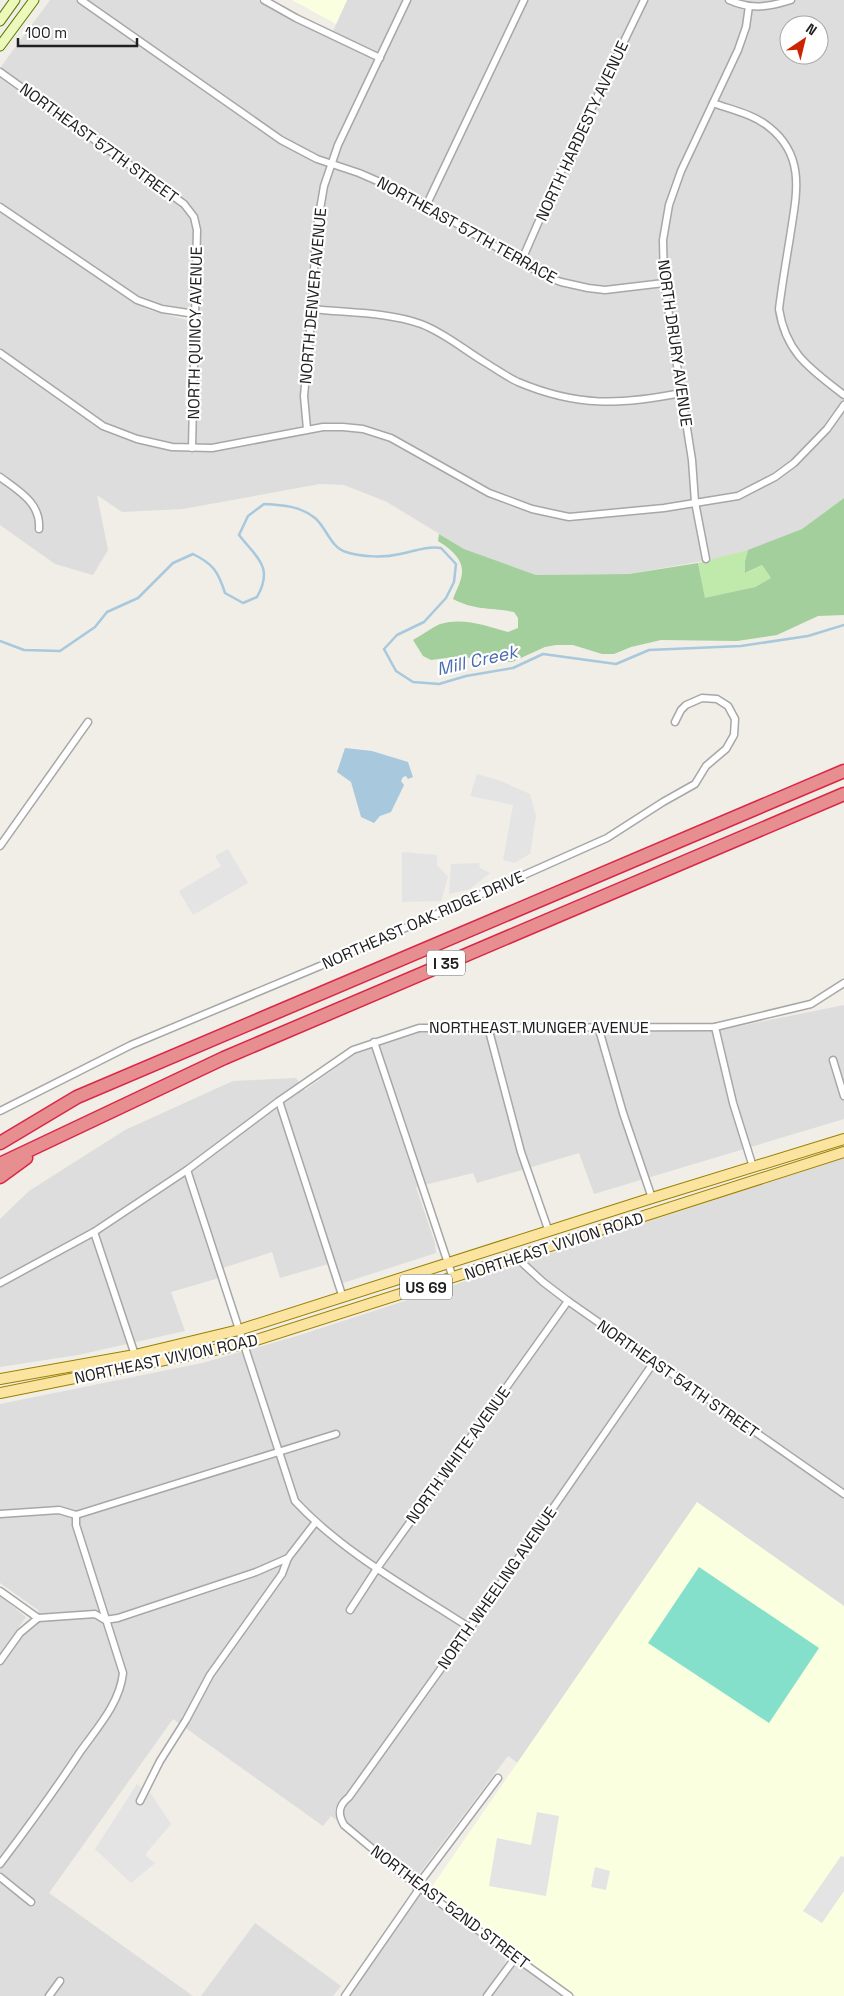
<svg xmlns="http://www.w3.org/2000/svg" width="844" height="1996" viewBox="0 0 844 1996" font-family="'Space Grotesk',sans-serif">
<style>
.residential{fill:#dedddd;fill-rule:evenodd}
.education{fill:#faffe0}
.grass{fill:#c0eaac}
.forest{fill:#a2cf9b}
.pitch{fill:#84dfcb}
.parking{fill:#e4e4e4}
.water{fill:#a7c8dd}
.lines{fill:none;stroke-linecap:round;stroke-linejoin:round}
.stream{stroke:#a7c8dd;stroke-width:2.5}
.minor-casing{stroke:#a7a7a7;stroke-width:9}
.secondary-casing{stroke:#587805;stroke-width:11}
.primary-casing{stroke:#9a8101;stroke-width:12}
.motorway-casing{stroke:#db2746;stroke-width:15}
.minor{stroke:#fff;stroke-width:6}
.secondary{stroke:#ecf9bb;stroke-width:9}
.primary{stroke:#fbe3a0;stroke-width:10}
.motorway{stroke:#e78e90;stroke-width:12}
.labels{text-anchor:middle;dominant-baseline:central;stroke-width:4.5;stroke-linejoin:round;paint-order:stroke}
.shield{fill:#fff;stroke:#636363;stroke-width:1}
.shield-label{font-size:15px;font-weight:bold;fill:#202020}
.street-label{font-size:16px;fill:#202020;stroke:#fff}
.water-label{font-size:18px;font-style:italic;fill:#4c6db0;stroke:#fff}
</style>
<rect width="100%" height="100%" fill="#f0eee6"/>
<g class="residential">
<path d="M50,0H257L330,38L347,0H844V498L802,529L737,555L629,574L536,575L464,549L387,502L344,485L320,484L183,509L122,512L97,495L108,550L93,575L55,564L0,525V68ZM789,25H819V55H789ZM136,295L159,304L200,310L195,407L185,406L188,323L187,320L149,310L133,302Z"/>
<polygon points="844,1005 844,1119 594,1194 579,1153 477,1183 473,1173 416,1187 435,1243 436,1253 343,1283 338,1275 335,1262 280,1278 272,1252 217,1270 219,1278 171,1292 185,1331 78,1355 0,1367 0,1219 29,1191 125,1130 233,1081 296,1078 305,1090 356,1053 418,1032 432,1030 709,1030 725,1029"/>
<polygon points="844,1158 844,1606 697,1503 518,1763 508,1756 419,1874 414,1875 331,1816 323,1826 173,1719 49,1893 193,1996 0,1996 0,1665 24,1633 39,1622 38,1610 0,1583 0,1404 202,1363 300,1335"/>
<polygon points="0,1596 26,1617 0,1654"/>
<polygon points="420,1895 428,1897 506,1956 505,1964 482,1996 346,1996 416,1897"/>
<polygon points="255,1923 341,1986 333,1996 201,1996"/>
<polygon points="515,1966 523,1967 562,1996 491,1996"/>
</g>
<g class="education">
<polygon points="292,0 347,0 336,24"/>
<polygon points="697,1502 844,1606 844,1996 576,1996 432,1897 431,1888"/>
</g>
<polygon class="grass" points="748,550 745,561 746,573 762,565 771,578 755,587 705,599 698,563"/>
<path class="forest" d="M844,498V615L818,616L777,635L737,641L661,640L631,647L614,654H602L573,645H556L545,647L512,662H494L475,658L454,657L431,660L423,656L413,640C422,635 431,628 440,624C464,617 486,626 508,632L518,628V618L514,612C490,607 476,611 453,599C456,591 462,580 462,572C463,558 448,547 438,541L439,534L464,549L536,575L629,574L698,563L705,598L755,587L771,578L762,565L745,573V561L748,550L802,529Z"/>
<polygon class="pitch" points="699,1567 819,1648 769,1723 648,1643"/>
<g class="parking">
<polygon points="477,774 501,781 530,794 536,816 530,854 514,863 503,860 513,805 470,796"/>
<polygon points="228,849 248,883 193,915 179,891 221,866 215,856"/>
<polygon points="402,852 437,855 437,865 448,877 441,901 402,902"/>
<polygon points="479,863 480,868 490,873 470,889 449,894 451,864"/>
<polygon points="137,1784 151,1794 171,1824 147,1852 146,1856 155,1863 131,1883 95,1849"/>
<polygon points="537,1812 559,1816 546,1896 489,1886 497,1838 531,1845"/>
<polygon points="841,1856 844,1857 844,1891 822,1923 803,1911"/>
<polygon points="595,1867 610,1871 606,1890 591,1887"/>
</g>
<polygon class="water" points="345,748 372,751 408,762 413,777 408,779 406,776 403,777 401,781 404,785 391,812 380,816 374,823 361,817 351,782 337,772"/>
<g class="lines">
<path class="stream" d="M0,641L24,650L60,651L95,627L107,612L138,598L173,563L193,554C213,564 218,571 225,593L243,603L257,597C274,567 257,558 239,535L248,516L264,504C283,505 300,506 315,518C326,527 331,548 346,552C362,557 384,558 400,554C415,551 426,546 441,548L456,564L454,582L446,598L424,622L397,635L384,649L396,671L413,682L439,684L466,676L513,668L543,654L616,664L649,650L741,646L808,636L844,625"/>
<defs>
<g id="minor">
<polyline points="81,0 281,140 317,159 359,173 405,193 545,276 561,282 588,288 605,290 664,283"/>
<polyline points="264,0 296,18 380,58"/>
<path d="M729,0C751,10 769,7 791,0"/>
<polyline points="0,72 184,204 194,217 197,230 192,448"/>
<path d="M713,103C732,110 753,114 769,127C807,157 796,196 790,237C786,261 782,285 779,309C786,354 811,369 844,395"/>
<polyline points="426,206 524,0"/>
<polyline points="0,207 137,300 162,309 195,314"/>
<polyline points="521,262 556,182 644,0"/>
<path d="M312,309C348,313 387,312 421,324C445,333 464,350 486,363C496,369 507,377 518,382C577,407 620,405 681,393"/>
<polyline points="0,353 103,426 137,439 172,447 212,448 323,427 343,427 363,429 391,438 489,493 532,509 569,517 664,508 738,496 775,477 794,463 827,429 844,405"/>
<polyline points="307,429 304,396 312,309 316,233 324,186 338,145 407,0"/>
<path d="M0,477C19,491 41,503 39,529"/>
<polyline points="706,559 695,502 692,460 664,283 663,240 669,205 681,171 738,50 746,27 749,6"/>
<polyline points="0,846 88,722"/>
<polyline points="598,1026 623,1113 652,1198"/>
<polyline points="488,1027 521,1152 549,1232"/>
<polyline points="715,1027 733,1103 753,1167"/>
<polyline points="374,1042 453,1278"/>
<polyline points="833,1060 844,1096"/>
<polyline points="279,1101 343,1298"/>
<polyline points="0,1111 131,1045 320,966 607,838 663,802 695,784 706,766 726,749 734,735 735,719 728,706 717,699 702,698 686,705 681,710 675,722"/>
<path d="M187,1170L295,1501C343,1553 412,1590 470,1628"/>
<polyline points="94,1232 135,1355"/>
<polyline points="517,1258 543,1282 568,1301 844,1494"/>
<polyline points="0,1283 94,1232 187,1170 279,1101 353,1050 419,1028 715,1027 811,1004 844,983"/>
<polyline points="0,1514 59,1510 76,1515 336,1434"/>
<polyline points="0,1591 38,1618"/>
<polyline points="350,1610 378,1567 568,1301"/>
<polyline points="38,1618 95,1614 105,1620 118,1618 256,1572 288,1558"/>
<polyline points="0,1661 20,1633 38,1618"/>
<polyline points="140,1801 160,1761 186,1720 210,1675 282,1574 288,1558 315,1523"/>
<path d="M0,1864C28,1827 55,1790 80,1752C97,1728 120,1703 123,1673L76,1525V1515"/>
<polyline points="0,1877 31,1902"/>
<polyline points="49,1996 60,1981"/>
<polyline points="345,1996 417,1892 417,1886 498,1778"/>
<polyline points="487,1996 516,1957"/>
<path d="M569,1996L417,1886L344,1825C337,1813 339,1805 349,1797L470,1628L654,1362"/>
</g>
<g id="secondary">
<polyline points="0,21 15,0"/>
<polyline points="0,46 34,0"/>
</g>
<g id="primary">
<polyline points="0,1379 135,1355 239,1330 652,1198 844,1139"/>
<polyline points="0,1393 244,1344 844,1152"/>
</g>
<g id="motorway">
<polyline points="0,1143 77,1097 844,771"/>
<polyline points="0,1164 224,1058 844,794"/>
<polyline points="0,1177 26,1158"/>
</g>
</defs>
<use href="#minor" class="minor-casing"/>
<use href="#secondary" class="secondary-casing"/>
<use href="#primary" class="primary-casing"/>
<use href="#motorway" class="motorway-casing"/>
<use href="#minor" class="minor"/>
<use href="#secondary" class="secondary"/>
<use href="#primary" class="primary"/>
<use href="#motorway" class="motorway"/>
</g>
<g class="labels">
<g class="shield">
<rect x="427" y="950.5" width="38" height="25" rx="4"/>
<rect x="400" y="1274.5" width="52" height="25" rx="4"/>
</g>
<g class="shield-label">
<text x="446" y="963">I 35</text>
<text x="426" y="1287">US 69</text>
</g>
<g class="street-label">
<text transform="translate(582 131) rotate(-65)">NORTH HARDESTY AVENUE</text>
<text transform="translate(99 143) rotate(36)">NORTHEAST 57TH STREET</text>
<text transform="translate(467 230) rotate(29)">NORTHEAST 57TH TERRACE</text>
<text transform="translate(313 296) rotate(-85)">NORTH DENVER AVENUE</text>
<text transform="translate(195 333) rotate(-89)">NORTH QUINCY AVENUE</text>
<text transform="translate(675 343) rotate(82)">NORTH DRURY AVENUE</text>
<text transform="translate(423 920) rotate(-24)">NORTHEAST OAK RIDGE DRIVE</text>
<text x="539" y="1027">NORTHEAST MUNGER AVENUE</text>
<text transform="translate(554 1246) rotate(-18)">NORTHEAST VIVION ROAD</text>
<text transform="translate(166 1359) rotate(-12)">NORTHEAST VIVION ROAD</text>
<text transform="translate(678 1379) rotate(35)">NORTHEAST 54TH STREET</text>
<text transform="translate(458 1455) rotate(-54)">NORTH WHITE AVENUE</text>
<text transform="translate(497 1588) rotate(-55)">NORTH WHEELING AVENUE</text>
<text transform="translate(450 1907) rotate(37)">NORTHEAST 52ND STREET</text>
</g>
<g class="water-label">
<text transform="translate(477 660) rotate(-13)">Mill Creek</text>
</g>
</g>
<g transform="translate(804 40) rotate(35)"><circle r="24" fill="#ffffff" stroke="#a6a6a6"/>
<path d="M0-4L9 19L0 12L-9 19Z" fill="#ce2301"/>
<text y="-8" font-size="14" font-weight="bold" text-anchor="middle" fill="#202020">N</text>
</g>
<path d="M18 38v8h119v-8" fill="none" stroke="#202020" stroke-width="2.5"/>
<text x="25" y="38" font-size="15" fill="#202020" stroke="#ffffff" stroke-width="4" paint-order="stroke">100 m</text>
</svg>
